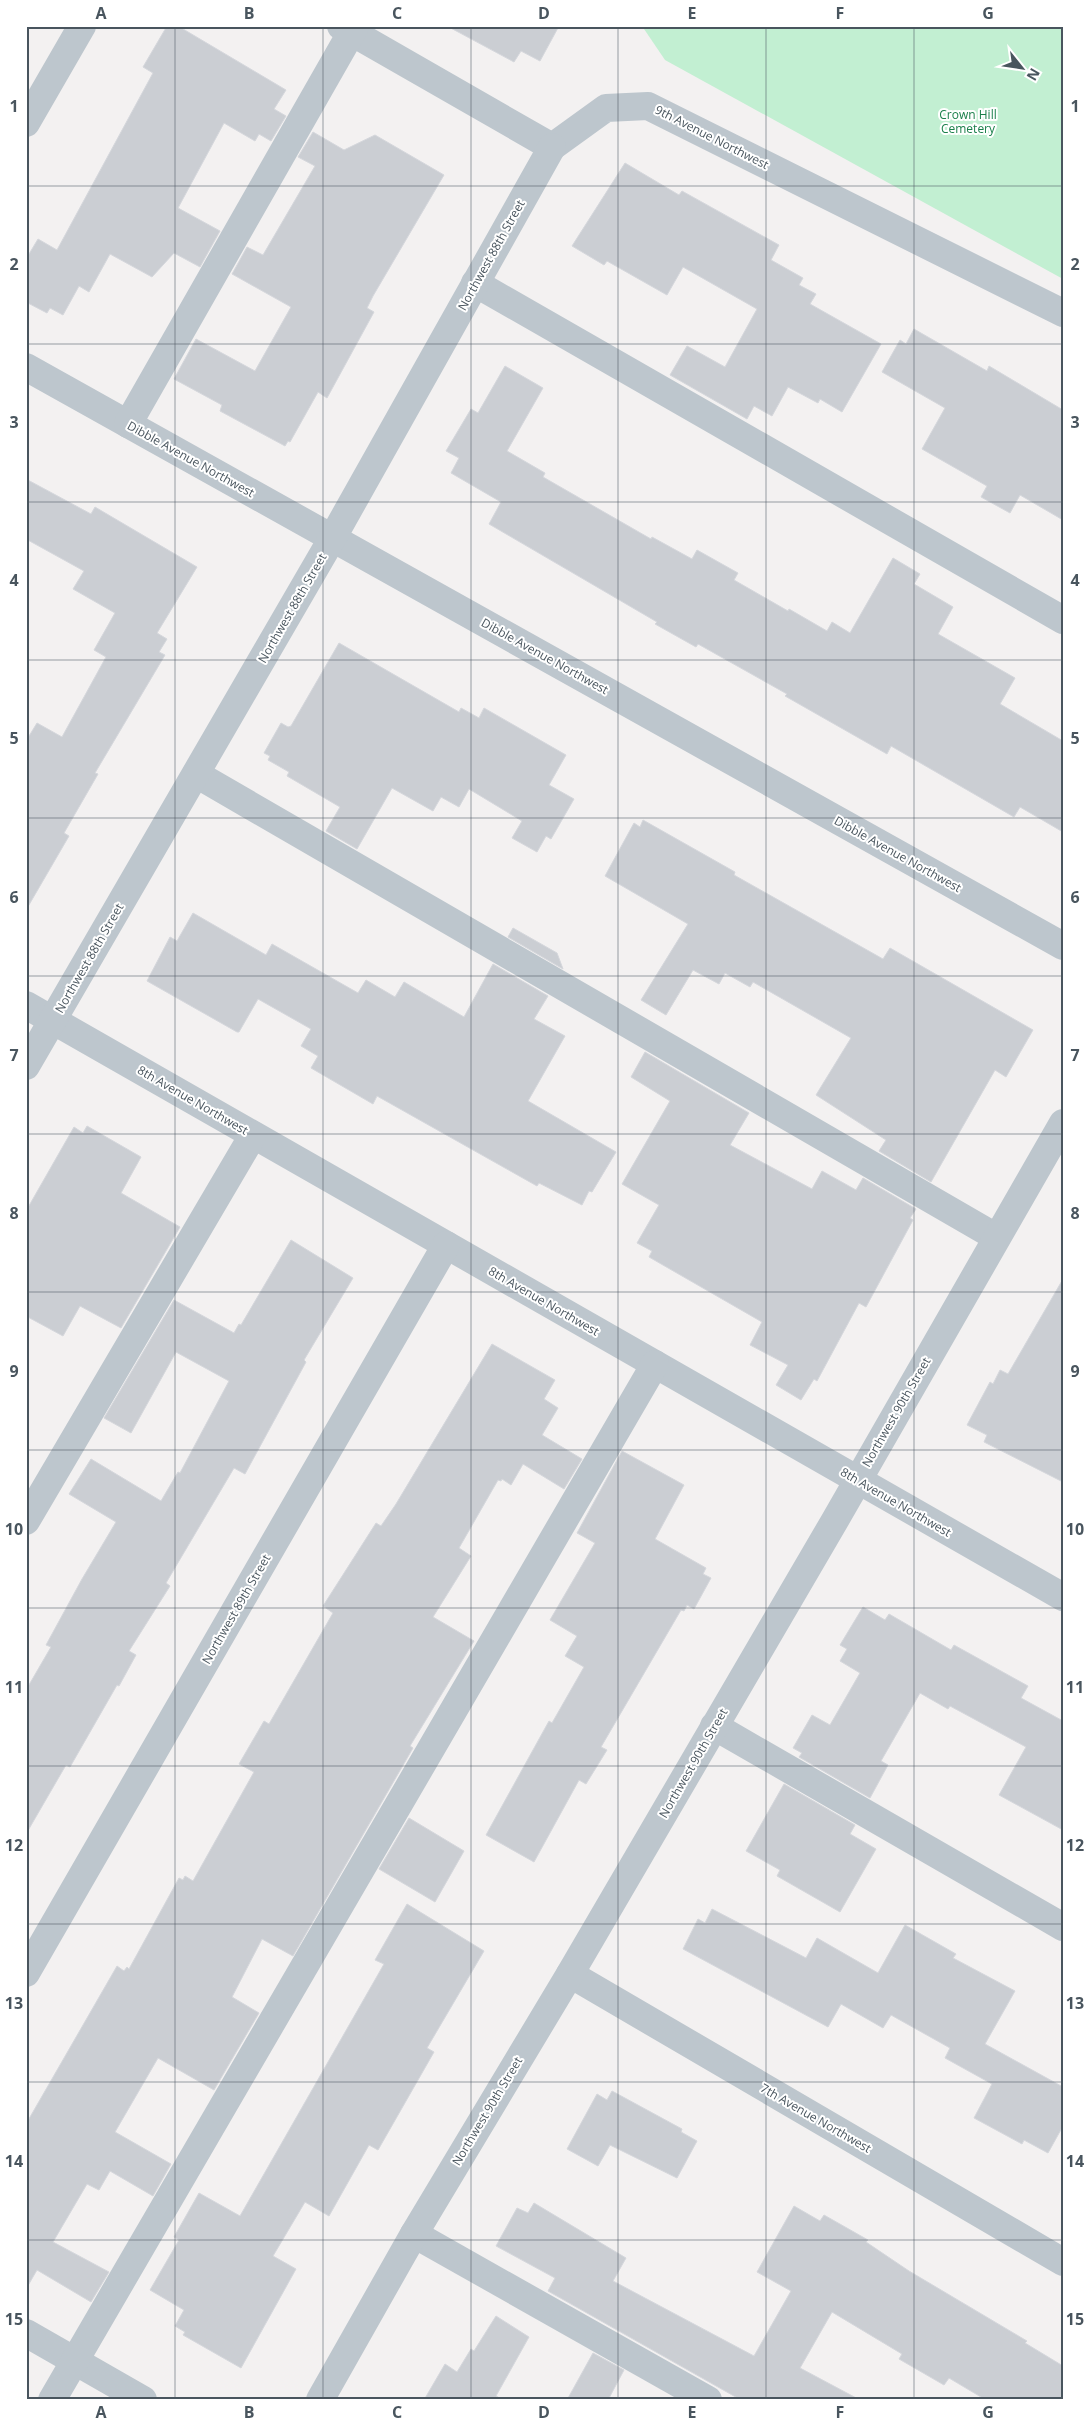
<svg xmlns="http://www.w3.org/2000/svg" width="1089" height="2426" viewBox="0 0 1089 2426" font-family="'Open Sans',sans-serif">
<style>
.green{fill:#c2efd2}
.building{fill:#cbced3;stroke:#d5d7dc}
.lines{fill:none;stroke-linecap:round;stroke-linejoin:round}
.minor{stroke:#bdc6cd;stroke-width:28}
.grid{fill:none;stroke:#49555e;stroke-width:1;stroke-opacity:0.55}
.labels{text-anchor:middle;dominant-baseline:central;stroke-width:4;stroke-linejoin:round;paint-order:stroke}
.park-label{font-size:12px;fill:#1a7f4a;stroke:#fff}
.street-label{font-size:12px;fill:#49555e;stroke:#fff}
.neatline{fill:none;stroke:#49555e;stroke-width:2}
.grid-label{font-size:16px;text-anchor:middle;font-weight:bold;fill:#49555e}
</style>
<rect width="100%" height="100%" fill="#f3f1f1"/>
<polygon class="green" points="642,26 1063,26 1063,279 665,60"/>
<g class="building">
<polygon points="167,26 178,26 286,90 274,109 286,116 271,141 259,134 255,141 224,123 178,208 220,231 200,267 174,253 152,277 110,254 89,292 79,286 63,315 50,308 47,313 26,302 26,259 38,239 57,250 153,73 143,67"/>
<polygon points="447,26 559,26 540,61 521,51 514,62"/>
<polygon points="313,132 344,150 375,135 444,175 373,296 367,308 374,312 327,398 318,392 290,442 288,441 285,446 220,411 222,405 174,379 196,339 255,371 291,307 232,274 247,247 263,255 315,166 298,157"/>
<polygon points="625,163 679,195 682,191 779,245 771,260 803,278 799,285 816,294 810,304 881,344 842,412 820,399 818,403 788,387 772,416 754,406 747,419 670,375 687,346 725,367 757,309 683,267 667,295 607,261 604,265 572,246"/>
<polygon points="914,329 987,371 989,366 1063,410 1063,520 1020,495 1010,513 981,497 987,486 922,449 945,408 882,372 900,340 906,344"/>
<polygon points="505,366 543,388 507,451 545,473 543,477 651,539 652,537 692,559 697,550 738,573 734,580 788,611 789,609 827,631 832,622 850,633 893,558 920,574 914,584 953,607 938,634 1015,678 1000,704 1063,741 1063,832 1020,807 1014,817 891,746 887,754 785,696 787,694 698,644 696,647 655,624 657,622 489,524 501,502 451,473 459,458 446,451 471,409 478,413"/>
<polygon points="26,479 91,514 95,507 197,567 157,633 167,639 159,652 165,655 95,773 98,774 64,833 69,836 26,910 26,741 37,723 62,737 106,657 94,650 115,613 73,589 84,571 26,539"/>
<polygon points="339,643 459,712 461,708 479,718 484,708 566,755 549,785 574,799 551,839 546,836 537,852 512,838 522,821 469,789 459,807 441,797 433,811 392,788 357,849 326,831 340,807 287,776 289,772 268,760 270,756 264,753 281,723 288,727 291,726"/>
<polygon points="643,820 735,872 734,875 883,959 890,948 1033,1030 1006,1077 995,1070 931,1182 879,1151 886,1140 816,1095 851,1038 753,982 750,987 725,973 719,984 693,970 666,1015 641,1000 688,924 605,876 634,823 640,827"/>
<polygon points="193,913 266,955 272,944 358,993 366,980 395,997 404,982 464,1017 493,964 548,996 534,1019 565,1036 528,1101 616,1152 592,1192 589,1191 582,1205 539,1183 537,1186 377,1096 373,1104 311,1068 318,1056 301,1046 311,1029 258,999 239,1032 237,1032 147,981 170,937 177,941"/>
<polygon points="513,928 557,953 563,969 508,937"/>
<polygon points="645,1052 749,1113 730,1145 812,1189 822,1171 856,1190 863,1178 916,1209 910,1218 913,1220 866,1307 859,1303 817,1381 814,1379 801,1400 776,1385 788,1365 750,1345 762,1322 649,1257 652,1251 637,1243 659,1205 622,1184 670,1101 631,1077"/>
<polygon points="87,1126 141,1157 121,1193 180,1227 121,1328 80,1306 63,1336 26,1316 26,1211 74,1127 83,1133"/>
<polygon points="291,1240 353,1278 304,1360 306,1362 245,1474 234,1468 166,1583 170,1586 129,1651 136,1655 119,1686 117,1685 70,1767 66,1765 26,1834 26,1690 51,1647 46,1645 82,1579 116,1522 69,1494 91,1459 161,1501 178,1472 180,1473 229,1381 176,1352 131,1433 104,1418 174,1300 234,1333 239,1324 241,1325"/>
<polygon points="1063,1279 1063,1482 984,1442 987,1435 967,1425 990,1382 993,1384 1000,1370 1008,1374"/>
<polygon points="492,1344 555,1380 544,1399 558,1408 542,1435 582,1459 564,1489 523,1464 511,1485 502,1479 501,1481 498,1480 459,1548 471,1556 433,1617 474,1641 410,1746 413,1748 293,1956 262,1939 232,1997 259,2013 214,2090 158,2058 115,2132 171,2164 153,2196 110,2171 99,2190 87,2184 53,2242 109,2272 91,2302 37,2270 26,2289 26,2124 117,1966 124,1971 127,1967 129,1969 179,1878 183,1880 185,1876 193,1881 254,1772 239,1764 264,1721 269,1724 333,1613 323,1606 376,1523 381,1526 396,1504"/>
<polygon points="622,1451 684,1485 655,1539 706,1568 703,1574 711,1578 694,1609 687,1605 684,1611 681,1610 601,1747 607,1750 586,1784 579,1780 534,1862 486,1835 549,1721 552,1723 584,1667 565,1656 577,1636 550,1620 595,1543 577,1533"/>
<polygon points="863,1607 885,1620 889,1614 951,1650 954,1645 1028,1686 1021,1698 1063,1721 1063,1830 999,1795 1026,1747 950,1706 948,1709 920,1693 881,1761 888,1765 870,1798 799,1757 802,1753 793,1748 812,1715 830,1725 860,1673 840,1661 847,1649 840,1645"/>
<polygon points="784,1784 855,1825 850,1834 876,1849 840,1912 777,1876 780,1870 746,1851"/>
<polygon points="409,1818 464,1851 435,1902 379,1869"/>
<polygon points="407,1904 484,1951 427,2048 434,2052 378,2150 369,2145 329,2216 305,2202 273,2256 296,2269 241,2368 183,2335 185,2332 175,2326 184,2310 150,2290 179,2240 174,2237 199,2193 240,2216 384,1964 375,1960"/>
<polygon points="712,1909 806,1958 817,1938 878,1973 905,1925 956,1954 953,1958 1015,1991 985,2044 1063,2087 1063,2126 1048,2153 1024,2140 1022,2144 974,2118 992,2084 945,2058 950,2048 891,2015 883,2028 841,2004 828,2027 683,1949 698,1919 705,1923"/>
<polygon points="612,2091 682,2129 681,2132 697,2141 677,2178 610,2145 598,2166 567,2149 597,2094 607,2100"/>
<polygon points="534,2203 626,2258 613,2281 754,2356 791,2291 757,2272 794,2206 820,2221 824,2215 868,2240 866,2242 909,2271 1027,2341 1025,2343 1063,2366 1063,2400 986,2400 949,2378 944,2385 899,2359 902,2354 832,2312 800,2368 860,2400 741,2400 548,2291 555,2278 496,2246 517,2208 528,2213"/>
<polygon points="496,2316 529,2337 496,2396 503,2400 424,2400 445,2364 457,2372 471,2349 474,2351"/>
<polygon points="593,2353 624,2370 608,2400 567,2400"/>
</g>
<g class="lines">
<g class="minor">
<polyline points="341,26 552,147 606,108 648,106 1063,313"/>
<polyline points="26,123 82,26"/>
<polyline points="475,283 1063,620"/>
<polyline points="26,367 1063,946"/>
<polyline points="128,424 355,26"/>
<polyline points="196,774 996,1237"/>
<polyline points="26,1005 1063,1597"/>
<polyline points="26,1066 333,537 552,147"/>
<polyline points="26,1521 253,1135"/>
<polyline points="714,1726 1063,1927"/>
<polyline points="26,1973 446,1245"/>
<polyline points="570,1974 1063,2262"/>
<polyline points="414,2234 708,2400"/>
<polyline points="26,2333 143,2400"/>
<polyline points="52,2400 655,1364"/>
<polyline points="320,2400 414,2234 570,1974 834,1522 1063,1123"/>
</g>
</g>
<path class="grid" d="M175,26V2400M323,26V2400M471,26V2400M618,26V2400M766,26V2400M914,26V2400M26,186H1063M26,344H1063M26,502H1063M26,660H1063M26,818H1063M26,976H1063M26,1134H1063M26,1292H1063M26,1450H1063M26,1608H1063M26,1766H1063M26,1924H1063M26,2082H1063M26,2240H1063"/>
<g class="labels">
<g class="park-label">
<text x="968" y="114">Crown Hill<tspan x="968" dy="14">Cemetery</tspan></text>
</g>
<g class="street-label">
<text transform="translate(712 137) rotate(27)">9th Avenue Northwest</text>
<text transform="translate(491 255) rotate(-61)">Northwest 88th Street</text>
<text transform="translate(191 459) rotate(29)">Dibble Avenue Northwest</text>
<text transform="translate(292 608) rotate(-60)">Northwest 88th Street</text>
<text transform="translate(545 656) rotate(29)">Dibble Avenue Northwest</text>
<text transform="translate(898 854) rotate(29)">Dibble Avenue Northwest</text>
<text transform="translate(89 958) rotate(-60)">Northwest 88th Street</text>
<text transform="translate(193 1100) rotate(30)">8th Avenue Northwest</text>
<text transform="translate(544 1301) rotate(30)">8th Avenue Northwest</text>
<text transform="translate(896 1412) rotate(-60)">Northwest 90th Street</text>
<text transform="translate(896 1502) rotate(30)">8th Avenue Northwest</text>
<text transform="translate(236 1609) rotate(-60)">Northwest 89th Street</text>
<text transform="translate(693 1763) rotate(-60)">Northwest 90th Street</text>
<text transform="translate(487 2111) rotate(-59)">Northwest 90th Street</text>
<text transform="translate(816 2118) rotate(30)">7th Avenue Northwest</text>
</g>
</g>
<rect width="1089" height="2426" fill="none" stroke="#ffffff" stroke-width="55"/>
<g transform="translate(1022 68) rotate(120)" stroke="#ffffff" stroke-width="4" paint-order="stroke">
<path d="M0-4L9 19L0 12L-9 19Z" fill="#49555e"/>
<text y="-8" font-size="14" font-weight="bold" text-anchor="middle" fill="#49555e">N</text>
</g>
<rect x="28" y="28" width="1034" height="2370" class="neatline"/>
<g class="grid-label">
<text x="101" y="19">A</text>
<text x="249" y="19">B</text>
<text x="397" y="19">C</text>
<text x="544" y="19">D</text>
<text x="692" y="19">E</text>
<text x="840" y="19">F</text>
<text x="988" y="19">G</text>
<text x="14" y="112">1</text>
<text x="1075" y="112">1</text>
<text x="14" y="270">2</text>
<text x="1075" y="270">2</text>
<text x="14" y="428">3</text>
<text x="1075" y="428">3</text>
<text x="14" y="586">4</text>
<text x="1075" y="586">4</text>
<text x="14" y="744">5</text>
<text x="1075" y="744">5</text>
<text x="14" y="903">6</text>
<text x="1075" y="903">6</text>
<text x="14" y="1061">7</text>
<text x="1075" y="1061">7</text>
<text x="14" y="1219">8</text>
<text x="1075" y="1219">8</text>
<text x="14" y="1377">9</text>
<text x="1075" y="1377">9</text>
<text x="14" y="1535">10</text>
<text x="1075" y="1535">10</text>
<text x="14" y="1693">11</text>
<text x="1075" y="1693">11</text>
<text x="14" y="1851">12</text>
<text x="1075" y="1851">12</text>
<text x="14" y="2009">13</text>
<text x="1075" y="2009">13</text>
<text x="14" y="2167">14</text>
<text x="1075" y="2167">14</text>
<text x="14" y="2325">15</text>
<text x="1075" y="2325">15</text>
<text x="101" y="2418">A</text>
<text x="249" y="2418">B</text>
<text x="397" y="2418">C</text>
<text x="544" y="2418">D</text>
<text x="692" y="2418">E</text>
<text x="840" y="2418">F</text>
<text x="988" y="2418">G</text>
</g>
</svg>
